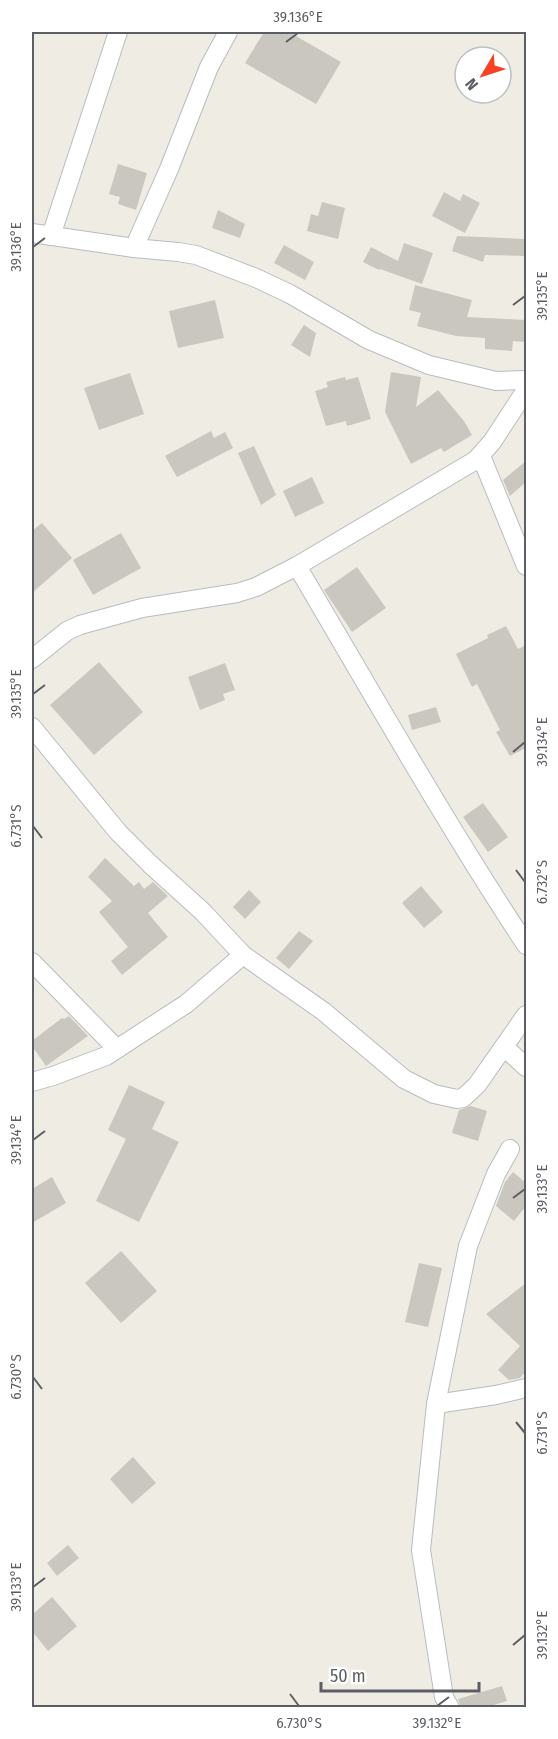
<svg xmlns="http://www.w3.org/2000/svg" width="558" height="1739" viewBox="0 0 558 1739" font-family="'Fira Sans Condensed',sans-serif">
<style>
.building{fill:#cac7c0}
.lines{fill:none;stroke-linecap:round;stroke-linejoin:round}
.minor-casing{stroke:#b8bbc0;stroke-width:20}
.minor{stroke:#fff;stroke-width:18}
.ticks{fill:none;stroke:#5b5f65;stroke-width:2}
.neatline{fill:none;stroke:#5b5f65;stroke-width:2}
.ticks-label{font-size:15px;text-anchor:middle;fill:#5b5f65}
</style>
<rect width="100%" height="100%" fill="#efede3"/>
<g class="building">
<polygon points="264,32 289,32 341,62 316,104 245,63"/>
<polygon points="118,164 147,173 136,210 118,204 120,197 109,194"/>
<polygon points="444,192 460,201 463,194 480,203 465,233 432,216"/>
<polygon points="322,202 345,208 338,239 307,231 311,214 318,216"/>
<polygon points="218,210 245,224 240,238 212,228"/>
<polygon points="457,236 526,239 526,256 485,255 483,262 452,251"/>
<polygon points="404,243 433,253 422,284 380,269 379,270 363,262 371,247 398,261"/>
<polygon points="284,245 314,262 305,280 274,263"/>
<polygon points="415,285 472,300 467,317 526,320 525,342 513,341 512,351 485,349 485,338 456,336 417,326 421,313 409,310"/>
<polygon points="215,300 224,338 178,348 169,311"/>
<polygon points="304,325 316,333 310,357 291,345"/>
<polygon points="391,372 421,377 416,407 438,390 464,421 472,435 444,452 441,448 411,464 385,412"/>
<polygon points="130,373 144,414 99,430 84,388"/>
<polygon points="345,377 346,380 358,377 371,419 347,426 346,421 326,426 315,391 328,387 326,382"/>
<polygon points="211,431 214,438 225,432 233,448 177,477 165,456"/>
<polygon points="254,446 276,495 261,505 238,453"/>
<polygon points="526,461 526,482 510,496 503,480"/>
<polygon points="312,477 324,503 295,517 283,491"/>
<polygon points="42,523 72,558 32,593 32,531"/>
<polygon points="121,533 141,568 93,595 73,560"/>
<polygon points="357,567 386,608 352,632 324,590"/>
<polygon points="506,626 518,649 526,645 526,748 510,756 496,732 500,730 477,684 472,687 456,654 488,638 487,635"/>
<polygon points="99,662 143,712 94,755 50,705"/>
<polygon points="225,663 235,690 223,694 225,700 200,710 188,677"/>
<polygon points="436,707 441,722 412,730 408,715"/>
<polygon points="483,803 508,837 488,852 463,817"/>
<polygon points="105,858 134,886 139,882 144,889 153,882 168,896 148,913 168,937 122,975 111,961 128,947 99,912 112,901 88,877"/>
<polygon points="421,886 443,912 424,928 402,903"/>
<polygon points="249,890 261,902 245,919 233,907"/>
<polygon points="299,931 313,941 289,969 276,958"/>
<polygon points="69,1016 88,1036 46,1066 32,1046 32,1041 62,1018 64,1019"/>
<polygon points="129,1085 165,1102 152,1129 179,1142 139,1222 96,1201 126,1139 108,1130"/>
<polygon points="471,1106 487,1111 478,1141 452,1133 459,1110"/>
<polygon points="513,1172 526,1183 526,1206 514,1221 496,1206 505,1182"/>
<polygon points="52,1177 66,1203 32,1223 32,1189"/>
<polygon points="121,1251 157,1291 121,1323 85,1283"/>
<polygon points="419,1263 442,1268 428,1327 405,1322"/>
<polygon points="526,1283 526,1371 520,1378 509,1380 498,1370 520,1346 486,1314"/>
<polygon points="133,1457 156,1483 132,1504 110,1479"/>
<polygon points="68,1545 79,1558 57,1576 47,1563"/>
<polygon points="52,1597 77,1626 48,1651 32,1631 32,1615"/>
<polygon points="502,1686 507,1701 487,1707 461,1707 458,1699"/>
</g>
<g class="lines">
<defs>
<g id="minor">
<polyline points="32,233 134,248 178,252 196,255 256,278 290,294 369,340 429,365 496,381 526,380"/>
<polyline points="51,236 118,32"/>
<polyline points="134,248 169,169 209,67 228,32"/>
<polyline points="481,456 526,566"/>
<path d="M297,566C372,693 445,822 526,945"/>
<polyline points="32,659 67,631 80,625 142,608 237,593 256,587 297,566 476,460 492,442 526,390"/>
<polyline points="32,727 118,832 150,864 203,912 243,955 323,1011 404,1079 434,1094 457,1099 463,1098 477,1085 526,1015"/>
<polyline points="32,962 117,1049"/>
<polyline points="504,1047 526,1067"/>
<polyline points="32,1082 53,1076 106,1056 186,1004 243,955"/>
<polyline points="436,1404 496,1395 526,1388"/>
<polyline points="450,1708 444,1697 421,1550 436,1404 468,1246 496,1174 510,1149"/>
</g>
</defs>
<use href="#minor" class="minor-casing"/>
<use href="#minor" class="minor"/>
</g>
<path class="ticks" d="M286,42L298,33M33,247L45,238M513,305L525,296M33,694L45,685M513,752L525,742M33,826L42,838M516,870L525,882M33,1140L45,1131M513,1198L525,1189M33,1377L42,1389M516,1422L525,1433M33,1587L45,1578M513,1645L525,1635M290,1694L299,1706M437,1706L449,1697"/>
<rect width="558" height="1739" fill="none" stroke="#ffffff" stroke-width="66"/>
<g transform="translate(483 75) rotate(231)"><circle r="28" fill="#ffffff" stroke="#bdbfc1" stroke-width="1.5"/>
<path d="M0-4.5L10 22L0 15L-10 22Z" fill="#f54222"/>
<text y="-9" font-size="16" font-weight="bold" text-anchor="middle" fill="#5b5f65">N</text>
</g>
<path d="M321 1682v9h158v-9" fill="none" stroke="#5b5f65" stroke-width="3"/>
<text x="330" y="1682" font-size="18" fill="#5b5f65" stroke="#ffffff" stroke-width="4.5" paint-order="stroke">50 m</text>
<rect x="33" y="33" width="492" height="1673" class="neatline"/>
<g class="ticks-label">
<text x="298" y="22">39.136°E</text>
<text transform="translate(16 247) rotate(-90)" y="5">39.136°E</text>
<text transform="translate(542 296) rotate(-90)" y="5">39.135°E</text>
<text transform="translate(16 694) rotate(-90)" y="5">39.135°E</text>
<text transform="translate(542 742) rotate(-90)" y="5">39.134°E</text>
<text transform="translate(16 826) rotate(-90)" y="5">6.731°S</text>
<text transform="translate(542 882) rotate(-90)" y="5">6.732°S</text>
<text transform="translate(16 1140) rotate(-90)" y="5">39.134°E</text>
<text transform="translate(542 1189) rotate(-90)" y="5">39.133°E</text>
<text transform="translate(16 1377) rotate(-90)" y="5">6.730°S</text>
<text transform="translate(542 1433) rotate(-90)" y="5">6.731°S</text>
<text transform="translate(16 1587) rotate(-90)" y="5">39.133°E</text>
<text transform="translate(542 1635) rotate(-90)" y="5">39.132°E</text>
<text x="299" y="1728">6.730°S</text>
<text x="437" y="1728">39.132°E</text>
</g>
</svg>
